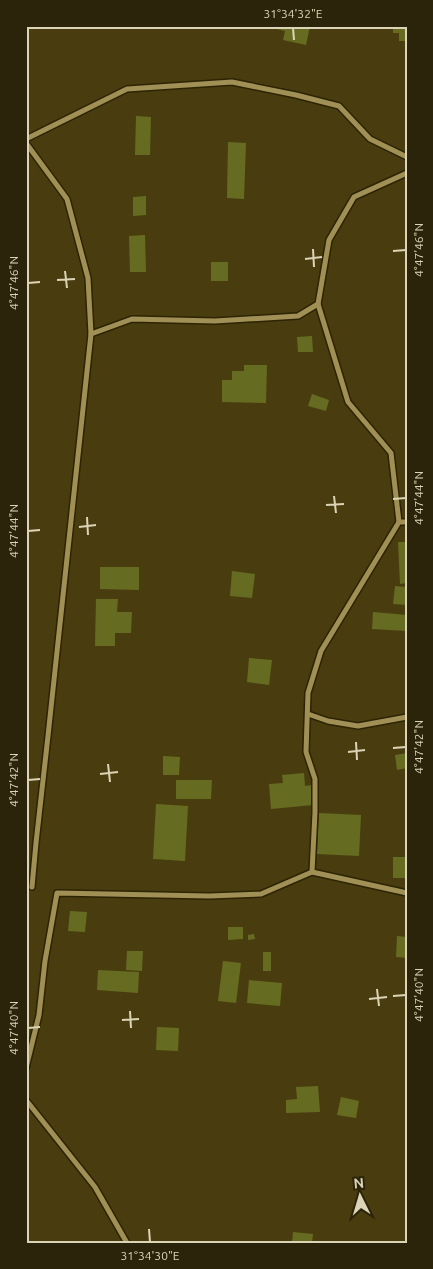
<svg xmlns="http://www.w3.org/2000/svg" width="433" height="1269" viewBox="0 0 433 1269" font-family="Ubuntu,sans-serif">
<style>
.building{fill:#656c21}
.lines{fill:none;stroke-linecap:round;stroke-linejoin:round}
.minor-casing{stroke:#2c2404;stroke-width:8}
.minor{stroke:#a09055;stroke-width:5}
.ticks{fill:none;stroke:#dcd4b7;stroke-width:2}
.neatline{fill:none;stroke:#dcd4b7;stroke-width:2}
.ticks-label{font-size:12px;text-anchor:middle;fill:#dcd4b7}
</style>
<rect width="100%" height="100%" fill="#493d0f"/>
<g class="building">
<polygon points="278,26 310,26 306,45 283,40 285,31 277,29"/>
<polygon points="393,26 407,26 407,41 399,41 399,33 393,33"/>
<polygon points="136,116 151,117 150,155 135,155"/>
<polygon points="228,142 246,143 244,199 227,198"/>
<polygon points="146,196 146,215 133,216 133,197"/>
<polygon points="145,235 146,272 130,272 129,236"/>
<rect x="211" y="262" width="17" height="19"/>
<polygon points="312,336 313,352 298,352 297,337"/>
<polygon points="244,365 267,365 266,403 222,402 222,380 232,380 232,371 244,371"/>
<polygon points="312,394 329,400 326,411 308,406"/>
<polygon points="398,542 407,542 407,583 400,584"/>
<polygon points="100,567 139,567 139,590 100,589"/>
<polygon points="232,571 255,574 252,598 230,596"/>
<polygon points="395,586 407,587 407,605 393,604"/>
<polygon points="96,599 118,599 117,612 132,612 131,633 115,633 115,646 95,646"/>
<polygon points="373,612 407,615 407,631 372,629"/>
<polygon points="249,658 272,660 269,685 247,682"/>
<polygon points="407,753 407,768 397,770 395,755"/>
<polygon points="163,756 180,757 179,775 163,775"/>
<polygon points="304,773 305,786 312,785 313,805 271,809 269,784 283,783 282,775"/>
<polygon points="176,780 212,780 211,799 176,799"/>
<polygon points="156,804 188,806 185,861 153,859"/>
<polygon points="319,813 361,815 359,856 317,854"/>
<rect x="393" y="857" width="14" height="21"/>
<polygon points="70,911 87,912 85,932 68,931"/>
<polygon points="228,927 243,927 243,939 228,940"/>
<polygon points="254,934 255,939 248,940 248,935"/>
<polygon points="397,936 407,937 407,958 396,957"/>
<polygon points="127,951 143,951 142,971 126,970"/>
<rect x="263" y="952" width="8" height="19"/>
<polygon points="223,961 241,963 236,1003 218,1001"/>
<polygon points="98,970 139,972 138,993 97,990"/>
<polygon points="249,980 282,983 280,1006 247,1003"/>
<polygon points="157,1027 179,1028 178,1051 156,1050"/>
<polygon points="318,1086 320,1112 286,1113 286,1100 297,1099 296,1087"/>
<polygon points="341,1097 359,1101 356,1118 337,1115"/>
<polygon points="293,1232 313,1234 312,1243 292,1243"/>
</g>
<g class="lines">
<defs>
<g id="minor">
<polyline points="26,139 127,89 232,82 296,95 339,106 370,139 407,157"/>
<polyline points="26,143 67,199 88,278 91,334 48,736 36,843 32,887"/>
<polyline points="91,334 132,319 215,321 298,316 318,304"/>
<polyline points="399,522 391,453 348,402 318,304 329,240 354,197 407,173"/>
<polyline points="308,714 328,721 358,726 407,717"/>
<polyline points="312,872 315,812 315,779 306,752 308,693 321,651 399,522 407,522"/>
<polyline points="26,1068 39,1015 45,961 57,893 209,896 261,894 312,872 407,893"/>
<polyline points="26,1100 95,1187 127,1243"/>
</g>
</defs>
<use href="#minor" class="minor-casing"/>
<use href="#minor" class="minor"/>
</g>
<path class="ticks" d="M293,28L294,40M313,249L314,267M393,251L406,250M305,259L322,257M65,271L67,288M57,280L75,279M28,283L40,282M334,496L336,513M393,499L406,498M326,505L344,504M87,517L88,535M79,527L96,525M28,531L40,530M356,742L357,760M393,748L406,747M348,752L365,750M108,764L110,782M100,774L118,772M28,780L40,779M377,989L379,1006M393,996L406,995M369,999L387,997M130,1011L131,1028M122,1020L139,1019M28,1028L40,1027M149,1229L150,1242"/>
<rect width="433" height="1269" fill="none" stroke="#2b240b" stroke-width="55"/>
<g transform="translate(360 1196) rotate(355)" stroke="#2b240b" stroke-width="4" paint-order="stroke">
<path d="M0-4L9 19L0 12L-9 19Z" fill="#dcd4b7"/>
<text y="-8" font-size="14" font-weight="bold" text-anchor="middle" fill="#dcd4b7">N</text>
</g>
<rect x="28" y="28" width="378" height="1214" class="neatline"/>
<g class="ticks-label">
<text x="293" y="18">31°34'32"E</text>
<text transform="translate(419 250) rotate(-90)" y="4">4°47'46"N</text>
<text transform="translate(14 283) rotate(-90)" y="4">4°47'46"N</text>
<text transform="translate(419 498) rotate(-90)" y="4">4°47'44"N</text>
<text transform="translate(14 531) rotate(-90)" y="4">4°47'44"N</text>
<text transform="translate(419 747) rotate(-90)" y="4">4°47'42"N</text>
<text transform="translate(14 780) rotate(-90)" y="4">4°47'42"N</text>
<text transform="translate(419 995) rotate(-90)" y="4">4°47'40"N</text>
<text transform="translate(14 1028) rotate(-90)" y="4">4°47'40"N</text>
<text x="150" y="1260">31°34'30"E</text>
</g>
</svg>
